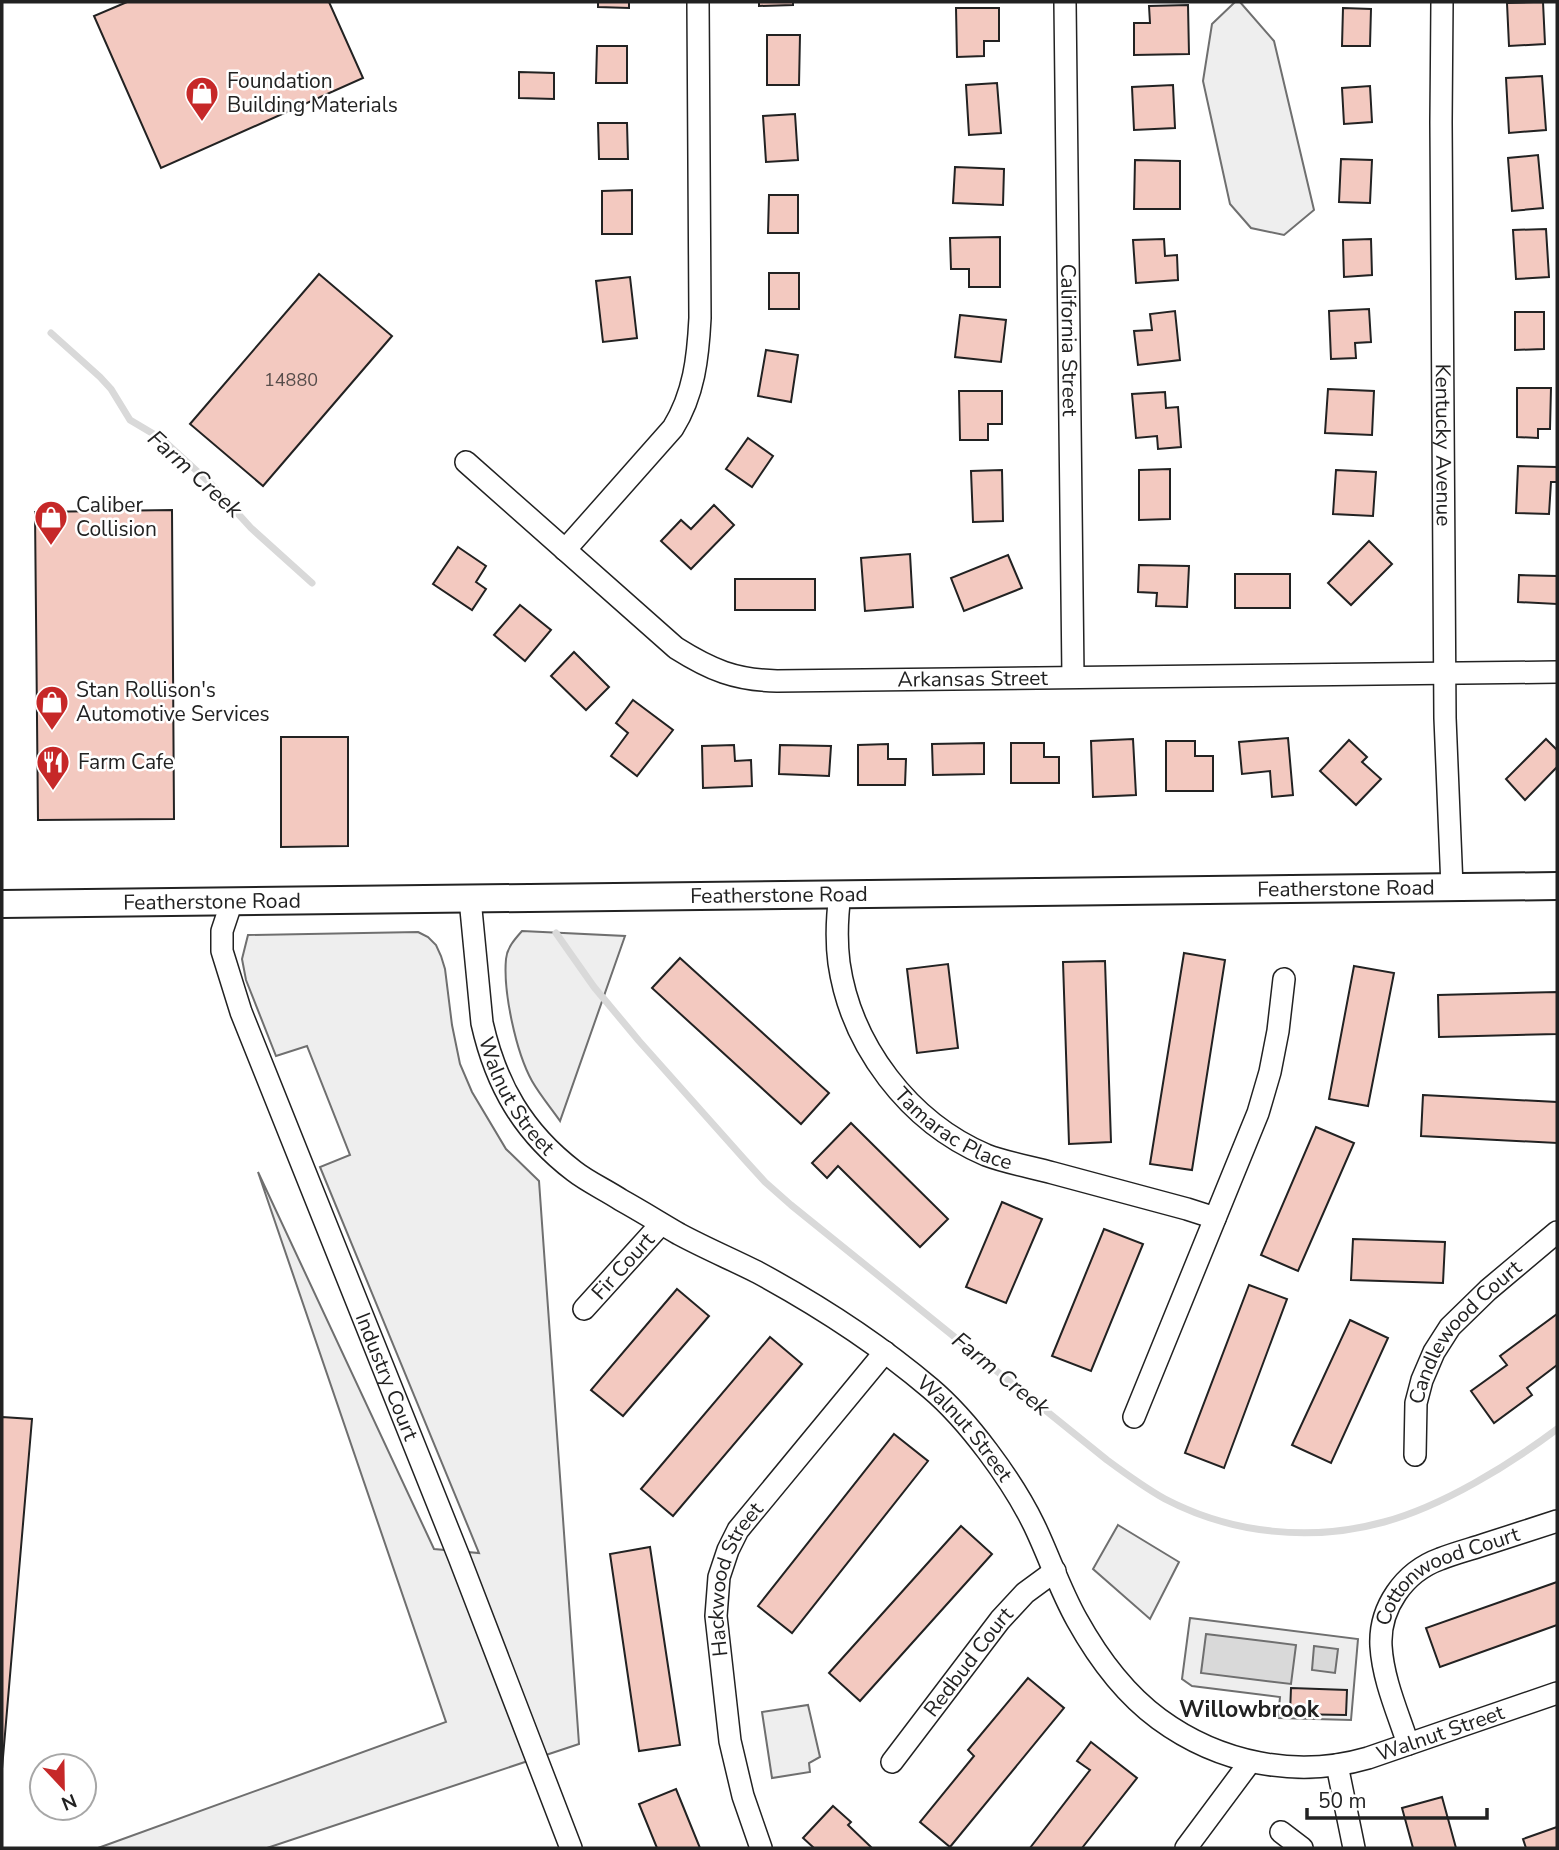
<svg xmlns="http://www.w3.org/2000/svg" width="1559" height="1850" viewBox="0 0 1559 1850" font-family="'Nunito Sans',sans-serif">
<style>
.green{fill:#eee;stroke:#6f6f6f;stroke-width:2}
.water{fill:#d9d9d9;stroke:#6f6f6f;stroke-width:2}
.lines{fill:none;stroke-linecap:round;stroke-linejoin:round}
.stream{stroke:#d9d9d9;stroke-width:7}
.building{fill:#f3c9c0;stroke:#222;stroke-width:2}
.minor-casing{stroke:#222;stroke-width:24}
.tertiary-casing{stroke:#222;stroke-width:30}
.minor{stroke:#fff;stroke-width:21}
.tertiary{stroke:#fff;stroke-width:26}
.labels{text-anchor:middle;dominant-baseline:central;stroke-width:5;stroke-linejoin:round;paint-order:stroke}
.number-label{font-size:18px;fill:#564c4a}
.poi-label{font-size:21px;fill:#222;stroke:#fff;text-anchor:start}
.street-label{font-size:21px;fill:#222;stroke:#fff}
.water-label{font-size:23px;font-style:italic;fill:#222;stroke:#fff}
.neighbourhood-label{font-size:23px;font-weight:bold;fill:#222;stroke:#fff}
</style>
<rect width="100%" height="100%" fill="#fff"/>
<g class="green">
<polygon points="1235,2 1240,2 1274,41 1314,210 1284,235 1251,228 1230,204 1203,81 1212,24"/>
<path d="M522,931L625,936L560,1121C551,1108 540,1095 532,1081C516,1052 503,992 506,959C507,948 514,940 522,931Z"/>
<polygon points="418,932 428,937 436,945 441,956 445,969 452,1025 460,1064 472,1092 506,1149 539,1181 579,1744 267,1848 98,1848 446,1722 258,1172 434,1549 479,1553 320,1167 350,1155 307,1046 276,1056 246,980 242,959 248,935"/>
<polygon points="1118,1525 1179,1562 1150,1619 1093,1569"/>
<polygon points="1190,1618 1358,1639 1351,1720 1278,1718 1280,1697 1192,1686 1182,1679"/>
<polygon points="808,1705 820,1757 809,1763 810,1772 772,1778 762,1712"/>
</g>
<g class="water">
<polygon points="1206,1634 1296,1645 1291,1684 1201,1673"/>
<polygon points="1314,1646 1338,1649 1335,1673 1312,1670"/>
</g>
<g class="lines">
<g class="stream">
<polyline points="51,333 100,377 111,389 130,420 162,439 211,484 251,528 312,583"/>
<path d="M556,933L594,987L639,1041L745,1160L765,1182L791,1205L1107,1460C1126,1474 1145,1488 1165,1499C1232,1534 1311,1542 1384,1522C1443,1506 1509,1465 1557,1429"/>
</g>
</g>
<g class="building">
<polygon points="127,2 329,2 363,78 161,168 94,16"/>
<polygon points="598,2 629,2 629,8 598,7"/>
<polygon points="759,2 793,2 793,5 759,6"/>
<polygon points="1543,2 1545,44 1509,46 1507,3"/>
<polygon points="1188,5 1189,54 1134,55 1134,23 1150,23 1149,6"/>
<polygon points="956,8 999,8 999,41 984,41 984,56 957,57"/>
<polygon points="1343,8 1371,9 1370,46 1342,46"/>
<polygon points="767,35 800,35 799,85 767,85"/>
<polygon points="597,46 627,46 627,83 596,83"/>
<polygon points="519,72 554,73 554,99 519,98"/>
<polygon points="1542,76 1546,130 1509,133 1506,78"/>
<polygon points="997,83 1001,133 969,135 966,85"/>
<polygon points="1173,85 1175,128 1134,130 1132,87"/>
<polygon points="1370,86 1372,122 1344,124 1342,88"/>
<polygon points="795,114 798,160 766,162 763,116"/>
<polygon points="598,123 627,123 628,159 599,159"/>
<polygon points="1538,155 1543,208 1512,211 1508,158"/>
<polygon points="1341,159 1372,160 1370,203 1339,202"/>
<polygon points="1135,160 1180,161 1180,209 1134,209"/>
<polygon points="955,167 1004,169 1003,205 953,203"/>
<polygon points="632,190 632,234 602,234 602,191"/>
<polygon points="769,195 798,195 798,233 768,233"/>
<polygon points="1546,229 1549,277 1516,279 1513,230"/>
<polygon points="1000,237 1000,287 969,287 969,269 951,269 950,238"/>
<polygon points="1164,239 1165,256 1177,255 1178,280 1136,283 1133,240"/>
<polygon points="1371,239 1372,275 1344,277 1343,240"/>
<rect x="769" y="273" width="30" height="36"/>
<polygon points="319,274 392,336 263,486 190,424"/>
<polygon points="630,277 637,338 603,342 596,281"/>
<polygon points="1369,309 1371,342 1355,343 1356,358 1331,359 1329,311"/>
<polygon points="1175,311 1180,360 1138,365 1134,331 1152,330 1150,314"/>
<polygon points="1515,312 1544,312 1544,349 1515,350"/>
<polygon points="960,315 1006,320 1001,362 955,357"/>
<polygon points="766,350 798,355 791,402 758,396"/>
<polygon points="1517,388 1551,388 1550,429 1538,429 1538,438 1517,437"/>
<polygon points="1328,389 1374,391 1372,435 1325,433"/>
<polygon points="959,391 1002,391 1002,424 988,424 988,440 960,440"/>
<polygon points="1165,392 1166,408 1178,407 1181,447 1158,449 1157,436 1136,438 1132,394"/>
<polygon points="748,438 773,456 752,487 726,469"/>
<polygon points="1518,466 1557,467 1557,482 1551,482 1549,514 1516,513"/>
<polygon points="1170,469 1170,519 1139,520 1139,470"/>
<polygon points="1002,470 1003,521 973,522 971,471"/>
<polygon points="1336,470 1376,472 1373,516 1333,514"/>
<polygon points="714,505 734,525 691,569 661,541 681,520 691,529"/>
<polygon points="172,510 174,819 38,820 35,512"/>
<polygon points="1369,541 1392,564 1351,605 1328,583"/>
<polygon points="458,547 486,566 476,582 486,589 472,610 433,584"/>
<polygon points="910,554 913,607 865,611 861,558"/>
<polygon points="1008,555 1022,588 964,611 951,578"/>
<polygon points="1139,565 1189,566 1187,607 1156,606 1157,593 1138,592"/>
<rect x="1235" y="574" width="55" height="34"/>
<polygon points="1519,575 1557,576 1557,604 1518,602"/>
<rect x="735" y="579" width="80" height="31"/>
<polygon points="520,605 551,630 525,661 494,635"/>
<polygon points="574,652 609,687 586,710 551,676"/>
<polygon points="633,700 673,730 637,776 611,756 628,733 616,723"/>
<polygon points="281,737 348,737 348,846 281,847"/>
<polygon points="1288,738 1293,795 1272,797 1270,771 1242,774 1239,742"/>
<polygon points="1133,739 1136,795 1093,797 1091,741"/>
<polygon points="1546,739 1557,750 1557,767 1525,800 1506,779"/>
<polygon points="1349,740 1367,757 1362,762 1381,779 1356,805 1320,771"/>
<polygon points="1166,741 1195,741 1195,756 1213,756 1213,791 1166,791"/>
<polygon points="984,743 984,774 933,775 932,744"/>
<polygon points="1011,743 1044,743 1044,757 1059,757 1059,783 1011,783"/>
<polygon points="888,744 888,759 906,759 905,785 858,785 858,745"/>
<polygon points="734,745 735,761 751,760 752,786 703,788 702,746"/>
<polygon points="780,745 831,746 829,776 779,774"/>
<polygon points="1184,953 1225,960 1192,1170 1150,1164"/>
<polygon points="680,958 829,1093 801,1124 652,988"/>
<polygon points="1105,961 1111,1142 1069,1144 1063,962"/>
<polygon points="948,964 958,1048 917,1053 907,969"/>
<polygon points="1354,966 1394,973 1368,1106 1329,1099"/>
<polygon points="1557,992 1557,1034 1439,1037 1438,995"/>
<polygon points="1423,1095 1557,1102 1557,1143 1421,1136"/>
<polygon points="851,1123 948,1219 920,1247 838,1166 827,1178 812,1163"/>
<polygon points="1316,1127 1354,1143 1298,1271 1261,1255"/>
<polygon points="1002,1202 1042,1219 1006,1303 966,1287"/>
<polygon points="1104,1229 1143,1244 1091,1371 1052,1356"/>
<polygon points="1353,1239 1445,1242 1443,1283 1351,1280"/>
<polygon points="1249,1285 1287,1299 1224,1468 1185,1453"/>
<polygon points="677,1289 709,1316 623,1416 591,1390"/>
<polygon points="1557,1314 1557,1365 1527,1388 1532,1395 1494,1423 1471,1391 1507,1365 1500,1356"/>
<polygon points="1350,1320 1388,1338 1331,1463 1292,1445"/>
<polygon points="770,1337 802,1364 673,1516 641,1489"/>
<polygon points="2,1417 32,1419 2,1769"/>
<polygon points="894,1434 928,1461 792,1633 758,1606"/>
<polygon points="961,1526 992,1554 860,1701 829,1673"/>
<polygon points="650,1547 680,1745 639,1751 610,1554"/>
<polygon points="1557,1582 1557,1625 1440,1667 1426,1628"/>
<polygon points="1028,1678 1064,1708 950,1847 920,1822 974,1756 968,1750"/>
<polygon points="1291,1688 1347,1690 1346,1715 1290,1714"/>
<polygon points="1091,1742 1137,1778 1082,1848 1030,1848 1090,1770 1077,1761"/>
<polygon points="676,1789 700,1848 657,1848 639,1804"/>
<polygon points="1442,1797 1456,1848 1413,1848 1402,1808"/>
<polygon points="833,1806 851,1822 848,1825 872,1848 814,1848 803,1838"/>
<polygon points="1557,1827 1557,1848 1526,1848 1523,1839"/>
</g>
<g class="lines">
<defs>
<g id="minor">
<path id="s1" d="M1065,2L1073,677"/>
<path id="s2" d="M1442,2L1441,122L1445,718L1452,887"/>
<path id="s3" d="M466,462L676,648C711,670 735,680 777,681L1557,672"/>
<path d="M565,550L673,428C694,394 698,358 700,318L698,2"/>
<path id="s4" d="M840,894C837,917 836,940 839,963C851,1046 909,1122 986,1155C1007,1163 1031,1167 1053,1173C1098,1185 1142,1197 1187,1209L1215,1218"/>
<path id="s5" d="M470,899L482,1023C496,1085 523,1132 574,1171C588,1182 606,1190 621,1200C641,1211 660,1223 679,1234C705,1248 731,1259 757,1272C818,1305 877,1343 930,1388C968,1420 1012,1480 1034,1525C1049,1556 1060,1590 1077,1620C1097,1656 1125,1694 1159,1719C1219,1763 1296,1779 1368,1758L1557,1693"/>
<path id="s6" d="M232,901L222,931V951L241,1012L459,1557L571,1848"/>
<path id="s7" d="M584,1309L661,1224"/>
<polyline points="1134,1417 1258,1113 1270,1072 1278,1031 1284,979"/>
<path id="s8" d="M1415,1455L1416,1403L1422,1380L1434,1352L1450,1327L1488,1290L1557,1232"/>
<path id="s9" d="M1408,1744C1398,1713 1383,1680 1381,1646C1379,1608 1404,1572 1440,1559C1455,1553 1471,1549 1486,1544C1510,1536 1533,1529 1557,1521"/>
<path id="s10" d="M892,1762L1000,1620L1025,1593L1055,1571"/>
<polyline points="1337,1765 1354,1848"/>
<polyline points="1281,1832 1302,1848"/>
<path id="s11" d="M761,1848L743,1796L730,1741L716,1616L719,1577L728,1550L738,1530L885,1352"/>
<polyline points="1186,1848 1250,1762"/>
</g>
<g id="tertiary">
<path id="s12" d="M2,904L1557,886"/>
</g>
</defs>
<use href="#minor" class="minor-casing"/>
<use href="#tertiary" class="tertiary-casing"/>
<use href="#minor" class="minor"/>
<use href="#tertiary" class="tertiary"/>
</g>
<defs>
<symbol id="shop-pin" viewBox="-11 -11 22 30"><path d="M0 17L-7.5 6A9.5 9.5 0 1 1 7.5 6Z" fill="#c62828" stroke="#fff"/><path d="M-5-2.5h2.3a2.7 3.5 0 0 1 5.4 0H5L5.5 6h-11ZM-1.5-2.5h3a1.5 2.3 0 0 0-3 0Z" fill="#fff"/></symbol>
<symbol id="restaurant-pin" viewBox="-11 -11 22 30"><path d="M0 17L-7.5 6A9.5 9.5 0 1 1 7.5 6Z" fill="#c62828" stroke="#fff"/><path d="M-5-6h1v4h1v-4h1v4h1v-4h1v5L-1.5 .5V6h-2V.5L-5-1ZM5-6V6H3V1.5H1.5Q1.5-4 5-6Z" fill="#fff"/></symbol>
</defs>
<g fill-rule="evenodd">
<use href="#shop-pin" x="183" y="74" width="38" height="52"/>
<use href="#shop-pin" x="32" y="498" width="38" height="52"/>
<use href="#shop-pin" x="33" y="683" width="38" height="52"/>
<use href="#restaurant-pin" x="34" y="743" width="38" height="52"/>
</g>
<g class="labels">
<g class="number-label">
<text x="291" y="380">14880</text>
</g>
<g class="poi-label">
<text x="227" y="81">Foundation<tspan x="227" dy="24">Building Materials</tspan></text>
<text x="76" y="505">Caliber<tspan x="76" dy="24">Collision</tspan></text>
<text x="76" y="690">Stan Rollison's<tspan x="76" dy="24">Automotive Services</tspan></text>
<text x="78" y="762">Farm Cafe</text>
</g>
<g class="street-label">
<text stroke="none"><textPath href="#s1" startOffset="338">California Street</textPath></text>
<text stroke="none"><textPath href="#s2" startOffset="443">Kentucky Avenue</textPath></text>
<text stroke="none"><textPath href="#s3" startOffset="584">Arkansas Street</textPath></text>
<text stroke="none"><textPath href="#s12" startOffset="1344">Featherstone Road</textPath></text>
<text stroke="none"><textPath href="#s12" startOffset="777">Featherstone Road</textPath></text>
<text stroke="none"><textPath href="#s12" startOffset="210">Featherstone Road</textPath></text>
<text stroke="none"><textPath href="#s5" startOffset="206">Walnut Street</textPath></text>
<text stroke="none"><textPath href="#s4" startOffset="280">Tamarac Place</textPath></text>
<text stroke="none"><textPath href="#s7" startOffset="58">Fir Court</textPath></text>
<text stroke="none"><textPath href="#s8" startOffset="140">Candlewood Court</textPath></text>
<text stroke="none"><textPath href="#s6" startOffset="508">Industry Court</textPath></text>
<text stroke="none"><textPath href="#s5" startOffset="774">Walnut Street</textPath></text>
<text stroke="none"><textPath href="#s11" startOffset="278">Hackwood Street</textPath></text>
<text stroke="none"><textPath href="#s9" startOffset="210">Cottonwood Court</textPath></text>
<text stroke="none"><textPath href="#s10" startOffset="126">Redbud Court</textPath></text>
<text stroke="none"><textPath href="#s5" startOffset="1424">Walnut Street</textPath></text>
</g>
<g class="water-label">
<text transform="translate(195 474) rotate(42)">Farm Creek</text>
<text transform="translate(1001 1374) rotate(39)">Farm Creek</text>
</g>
<g class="neighbourhood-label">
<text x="1249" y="1709">Willowbrook</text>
</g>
</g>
<rect width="1559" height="1850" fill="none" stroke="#222222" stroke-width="7"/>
<g transform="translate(63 1787) rotate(158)"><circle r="33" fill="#ffffff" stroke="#a7a7a7" stroke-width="2"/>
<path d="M0-5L12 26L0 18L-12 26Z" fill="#c62828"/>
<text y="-10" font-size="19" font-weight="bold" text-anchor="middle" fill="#222222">N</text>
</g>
<path d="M1307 1808v10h180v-10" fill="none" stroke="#222222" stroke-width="3.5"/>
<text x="1318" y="1808" font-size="21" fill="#222222" stroke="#ffffff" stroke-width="5" paint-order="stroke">50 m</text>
</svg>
